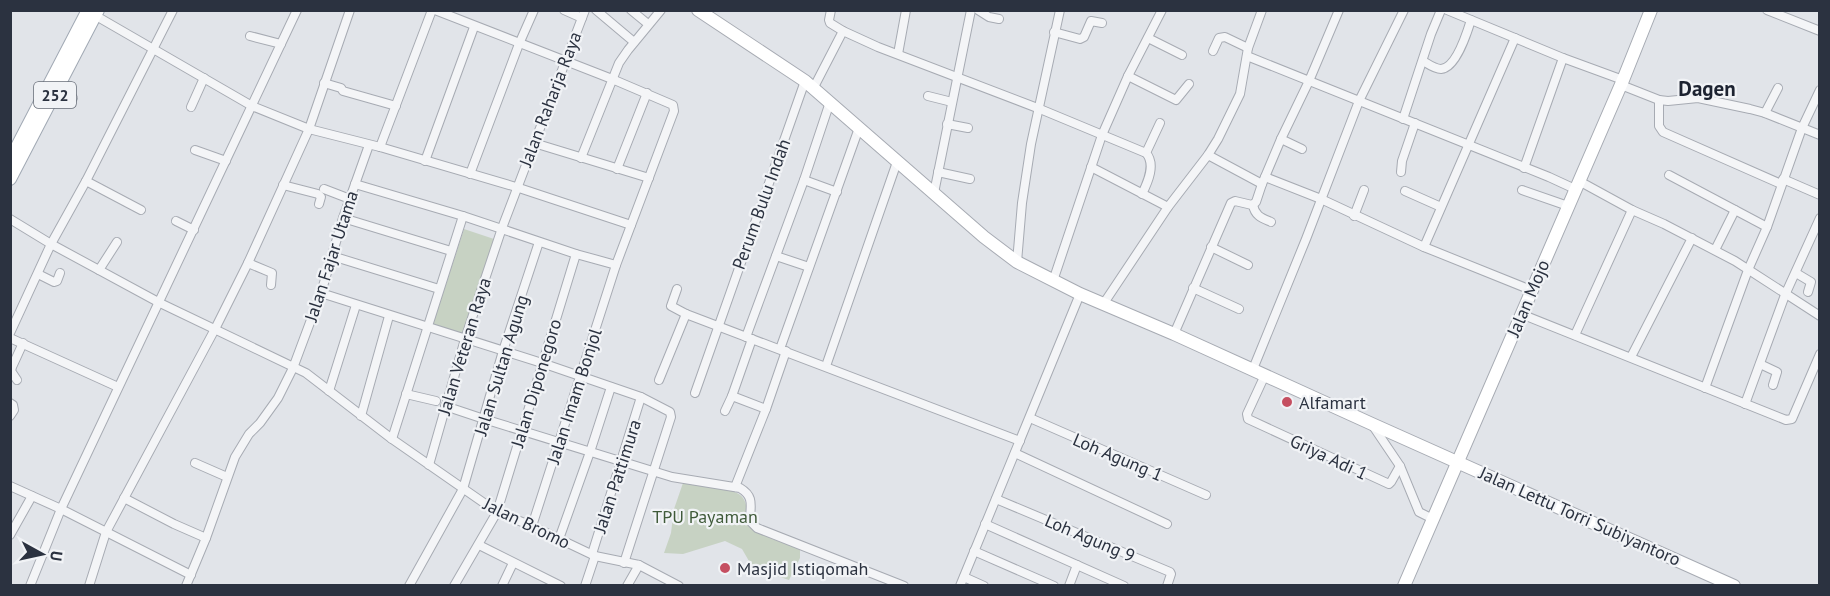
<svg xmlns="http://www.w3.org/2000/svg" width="1830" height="596" viewBox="0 0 1830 596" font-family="'PT Sans',sans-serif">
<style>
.green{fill:#c7d2c3}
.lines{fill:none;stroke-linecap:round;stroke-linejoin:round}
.street-casing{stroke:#a7abb3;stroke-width:10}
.secondary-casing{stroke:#a7abb3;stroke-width:14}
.primary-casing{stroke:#a1a9b4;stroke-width:14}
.street{stroke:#f4f5f7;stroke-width:8}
.secondary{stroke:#fff;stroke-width:12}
.primary{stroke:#fff;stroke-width:12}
.poi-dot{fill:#c54f61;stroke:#f1f3f6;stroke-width:2}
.labels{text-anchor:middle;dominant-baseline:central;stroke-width:4.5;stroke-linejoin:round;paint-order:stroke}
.shield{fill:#f1f3f6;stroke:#666c77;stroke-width:1.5}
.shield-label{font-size:16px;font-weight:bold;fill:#2b3240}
.street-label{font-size:18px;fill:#2b3240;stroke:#f1f3f6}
.poi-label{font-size:18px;fill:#2b3240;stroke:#f1f3f6;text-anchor:start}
.park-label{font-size:18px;fill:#3f5a39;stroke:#f1f3f6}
.quarter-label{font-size:21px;font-weight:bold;fill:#1d2331;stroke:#f1f3f6}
</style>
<rect width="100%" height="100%" fill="#e1e4e9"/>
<g class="green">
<polygon points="464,229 494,239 463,334 433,324"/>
<path d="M683,483C696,485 737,487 743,498C748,505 747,517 749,526L772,539L800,549V558L789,580L753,568L742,549L725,541L683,554L664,553L671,533L674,509Z"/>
</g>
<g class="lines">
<defs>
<g id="street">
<polyline points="435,10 612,79 673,105 674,111 616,265 532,526"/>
<polyline points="564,10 582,18"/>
<polyline points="596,10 634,42"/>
<polyline points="631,10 648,24"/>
<path d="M831,10L829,20L830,23L843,31L878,47L1040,109L1146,153C1156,164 1148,182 1142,194"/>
<polyline points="978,10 989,17 999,19"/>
<polyline points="1447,10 1563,58 1623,80"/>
<polyline points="1767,10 1820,31"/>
<polyline points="91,13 252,106 309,129 380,147 516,187 631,225"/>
<polyline points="1054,32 1080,39 1084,37 1091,21 1102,23"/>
<polyline points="250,36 281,44"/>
<polyline points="1148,38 1182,55"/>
<polyline points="1213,51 1219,38 1225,37 1248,48"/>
<polyline points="898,54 906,10"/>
<polyline points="1247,56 1549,177 1575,189"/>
<path d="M1423,61C1428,64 1435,69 1441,69C1456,68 1467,33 1471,20"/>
<polyline points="1128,76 1176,100 1189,84"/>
<polyline points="324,83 341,88 343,91 396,106"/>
<polyline points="1621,85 1659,100 1668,101 1698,98 1750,109 1765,113 1820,135"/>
<polyline points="813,89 843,31"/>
<polyline points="57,91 73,98"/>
<polyline points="928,96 952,102"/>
<polyline points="1659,100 1659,126 1663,132 1781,184"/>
<polyline points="191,107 204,78"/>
<polyline points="1765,113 1778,88"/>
<polyline points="1403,119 1431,34 1441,10"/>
<polyline points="947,124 968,128"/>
<polyline points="1281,139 1302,149"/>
<polyline points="534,143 649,178"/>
<polyline points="380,147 432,10"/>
<polyline points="195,150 226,161"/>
<polyline points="1146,153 1160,123"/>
<polyline points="1208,155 1262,184"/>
<polyline points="581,158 619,63 628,50 661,10"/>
<polyline points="425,161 474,27"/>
<polyline points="1091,167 1168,207"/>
<polyline points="1524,168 1563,58"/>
<polyline points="617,169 647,93"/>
<polyline points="938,172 970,179"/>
<polyline points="1401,172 1402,161 1415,123"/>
<polyline points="470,174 519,44 534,10"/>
<polyline points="1669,175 1767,227"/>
<polyline points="1265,177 1321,199 1424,247 1531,290"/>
<polyline points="1783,179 1820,195"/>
<polyline points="804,180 837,192"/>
<polyline points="86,181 141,210"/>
<polyline points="1579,181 1632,210 1664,224 1735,261 1820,316"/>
<polyline points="355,184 463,216 576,254 616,265"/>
<polyline points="283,185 318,194 321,197 319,204"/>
<polyline points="324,189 350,199"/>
<polyline points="1522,190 1568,206"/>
<polyline points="1405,191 1441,207"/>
<polyline points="934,193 971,10"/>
<path d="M1253,205C1255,216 1262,218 1271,222"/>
<polyline points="1354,216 1364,190"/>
<polyline points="343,218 451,251"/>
<polyline points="10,219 51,244 160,303 306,373 392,439 497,512 532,526 595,556 639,565 679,586"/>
<polyline points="176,221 194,230"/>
<polyline points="1211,247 1248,265"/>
<polyline points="1424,247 1515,38"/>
<polyline points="1715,250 1735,210"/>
<polyline points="332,256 439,289"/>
<polyline points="776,256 809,267"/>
<polyline points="1017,262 1022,203 1031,144 1060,10"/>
<polyline points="248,263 272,273 271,285"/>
<polyline points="99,270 117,242"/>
<polyline points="1796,273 1811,282 1808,292"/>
<polyline points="38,274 54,282 57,281 60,273"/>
<polyline points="1053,281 1102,135 1128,76 1162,10"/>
<polyline points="1193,288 1239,309"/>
<polyline points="677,289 671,306 686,314 1020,441"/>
<polyline points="321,293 542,363 641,397 670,412 671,417 624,563"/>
<polyline points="1104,303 1168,207 1208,155 1218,139 1240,94 1248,48 1262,10"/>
<polyline points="1521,314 1786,420 1792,419 1820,354"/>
<polyline points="10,333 51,244 86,181 173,10"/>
<polyline points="1174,334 1231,203 1235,201 1252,205 1256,202 1262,184 1281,139 1309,81 1339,10"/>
<polyline points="1575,335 1632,210"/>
<polyline points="746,337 804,180 830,102"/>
<polyline points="10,338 118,387"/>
<polyline points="780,349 859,128"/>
<polyline points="1631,357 1692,238"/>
<polyline points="1760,364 1777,372 1773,385"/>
<polyline points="826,366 897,162"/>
<polyline points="1253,369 1306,239 1359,101 1404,10"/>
<polyline points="1265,375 1247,414 1248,419 1389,484 1391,482 1400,466"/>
<polyline points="17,380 11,371 12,367 23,343"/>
<polyline points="659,380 686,314"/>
<polyline points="1705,388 1748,270 1767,227 1802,128 1820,90"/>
<polyline points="329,391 356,305"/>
<polyline points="695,393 805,81"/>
<polyline points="406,394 436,401"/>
<polyline points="732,396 752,339"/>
<polyline points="10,403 13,405 14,410 10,416"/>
<polyline points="1745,404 1785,295 1820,218"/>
<path d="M445,406L484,419L672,477L740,488C755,497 750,506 750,521L757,528L904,586"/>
<polyline points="725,411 732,396 766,409"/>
<polyline points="361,416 389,316"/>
<polyline points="1030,418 1206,495"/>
<polyline points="1373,426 1400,466 1419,512 1433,519"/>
<polyline points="392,439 463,216"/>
<polyline points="1015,453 1167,524"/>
<polyline points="195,463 227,477"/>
<polyline points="429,465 465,339 502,228 585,10"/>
<polyline points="10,486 61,509 191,575"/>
<polyline points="735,487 766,409 786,351"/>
<polyline points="124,498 174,524 206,538"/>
<polyline points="996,499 1170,572 1171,574 1167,586"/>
<polyline points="985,524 1124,586"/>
<polyline points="10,535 32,496"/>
<polyline points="559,539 590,452 611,387"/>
<polyline points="479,545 561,586"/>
<polyline points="974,551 1054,586"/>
<polyline points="592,554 641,397"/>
<polyline points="964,577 984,586"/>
<polyline points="30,586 61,509 297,10"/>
<polyline points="89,586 106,532 215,329 248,263 309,129 350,10"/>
<polyline points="186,586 206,538 235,457 249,434 260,423 278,398 293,368 321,293 343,218 369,145"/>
<polyline points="409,586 463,489 503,351 539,242"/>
<polyline points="454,586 497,512 576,254"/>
<polyline points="502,586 513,563"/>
<polyline points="585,586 595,556"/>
<polyline points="627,586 639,565"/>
<polyline points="960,586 1080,294"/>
<polyline points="1069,586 1077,565"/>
</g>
<g id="secondary">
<polyline points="698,10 805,81 984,237 1017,262 1080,294 1174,334 1372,424 1734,586"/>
<polyline points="1404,586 1623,80 1651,10"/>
</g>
<g id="primary">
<polyline points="10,160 88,10"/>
<polyline points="10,179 98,10"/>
</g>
</defs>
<use href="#street" class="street-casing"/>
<use href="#secondary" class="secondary-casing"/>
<use href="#primary" class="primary-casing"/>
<use href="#street" class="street"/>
<use href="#secondary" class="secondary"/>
<use href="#primary" class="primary"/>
</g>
<g class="poi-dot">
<circle cx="1287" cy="402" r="6"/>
<circle cx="725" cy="568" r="6"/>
</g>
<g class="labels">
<rect class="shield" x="34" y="82" width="42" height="26" rx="4.5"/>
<g class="shield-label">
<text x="55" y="95">252</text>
</g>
<g class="street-label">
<text transform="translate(550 99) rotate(-69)">Jalan Raharja Raya</text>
<text transform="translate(761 204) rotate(-70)">Perum Bulu Indah</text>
<text transform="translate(331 256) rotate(-72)">Jalan Fajar Utama</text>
<text transform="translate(1528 298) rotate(-67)">Jalan Mojo</text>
<text transform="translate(464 346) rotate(-73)">Jalan Veteran Raya</text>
<text transform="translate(501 365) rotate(-73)">Jalan Sultan Agung</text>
<text transform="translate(536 383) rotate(-73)">Jalan Diponegoro</text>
<text transform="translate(574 396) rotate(-72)">Jalan Imam Bonjol</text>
<text transform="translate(1118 457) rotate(23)">Loh Agung 1</text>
<text transform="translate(1329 457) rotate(25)">Griya Adi 1</text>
<text transform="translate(617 476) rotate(-72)">Jalan Pattimura</text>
<text transform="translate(1580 516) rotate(24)">Jalan Lettu Torri Subiyantoro</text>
<text transform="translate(527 523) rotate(26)">Jalan Bromo</text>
<text transform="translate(1090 538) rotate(23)">Loh Agung 9</text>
</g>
<g class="poi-label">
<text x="1299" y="402">Alfamart</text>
<text x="737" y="568">Masjid Istiqomah</text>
</g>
<g class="park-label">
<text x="705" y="516">TPU Payaman</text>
</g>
<g class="quarter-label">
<text x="1707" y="88">Dagen</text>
</g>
</g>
<rect width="1830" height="596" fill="none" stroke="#2b3240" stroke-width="24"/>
<g transform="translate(42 554) rotate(98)" stroke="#f1f3f6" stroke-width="4.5" paint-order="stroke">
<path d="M0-4.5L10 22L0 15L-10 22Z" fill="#2b3240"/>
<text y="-9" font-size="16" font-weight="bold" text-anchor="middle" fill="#2b3240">U</text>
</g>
</svg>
